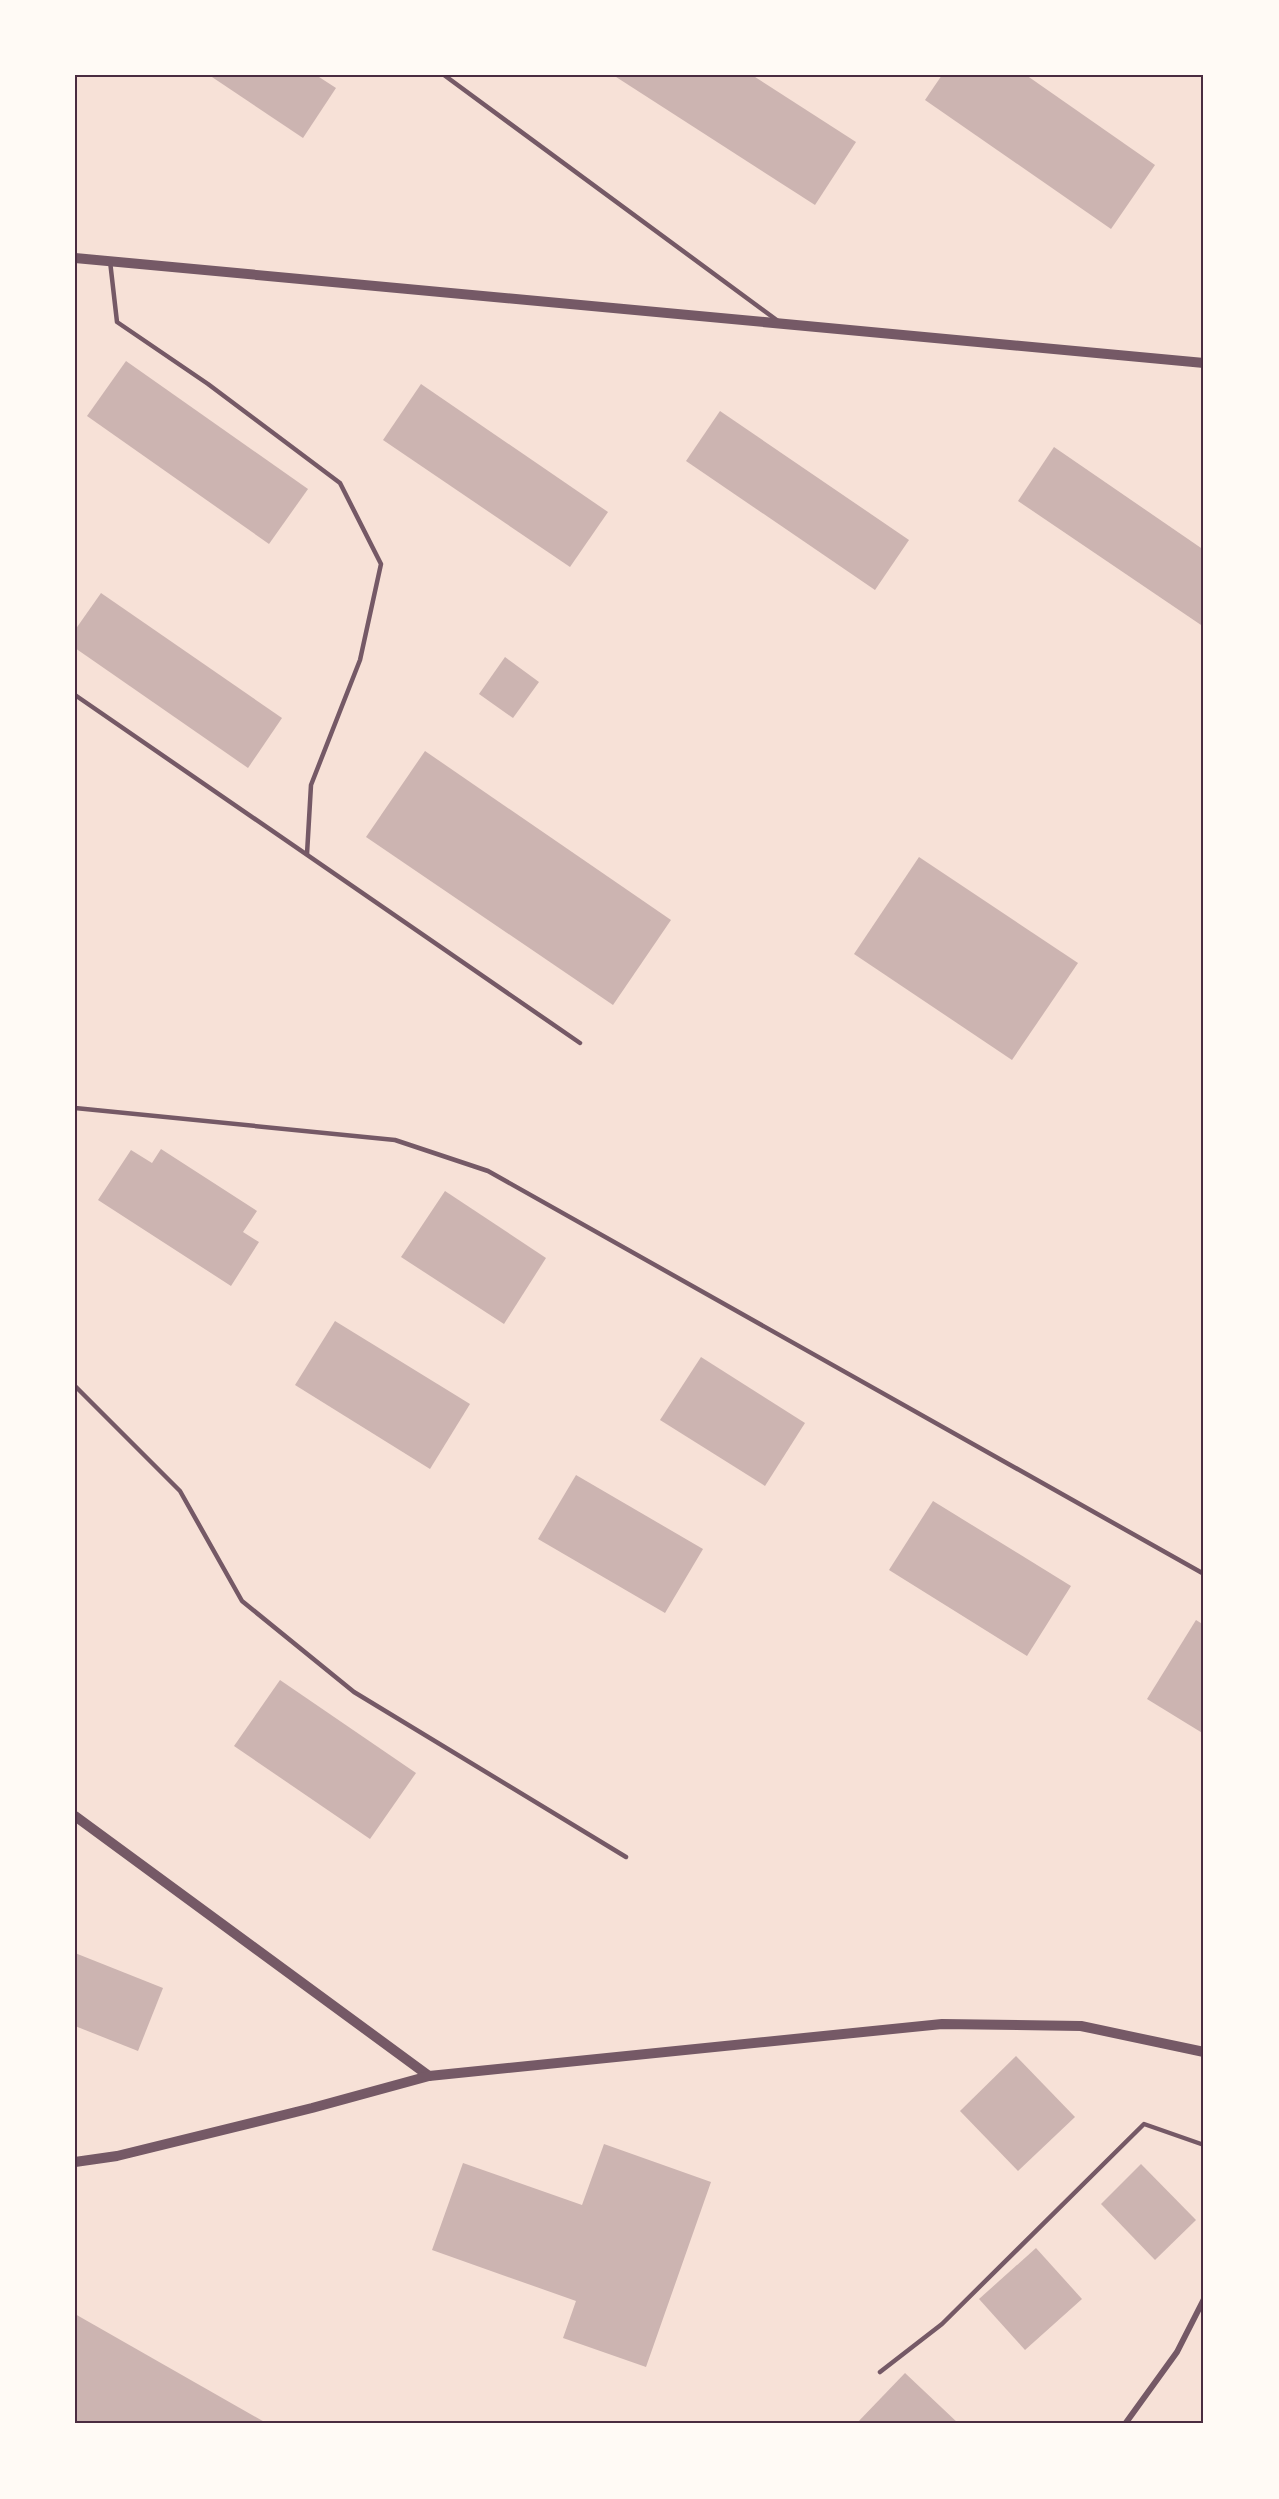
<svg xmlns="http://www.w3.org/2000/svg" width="1279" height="2499" viewBox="0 0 1279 2499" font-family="Roboto,sans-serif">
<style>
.building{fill:#ccb4b1}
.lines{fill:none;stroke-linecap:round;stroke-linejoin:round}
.service{stroke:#755966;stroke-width:4.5}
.minor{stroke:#755966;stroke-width:6}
.tertiary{stroke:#755966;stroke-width:10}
.neatline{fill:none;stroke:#4a2c40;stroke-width:2}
</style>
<rect width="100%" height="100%" fill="#f7e1d7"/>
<g class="building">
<polygon points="209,75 316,75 336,88 303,138"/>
<polygon points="613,75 752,75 856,142 815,205"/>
<polygon points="942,75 1026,75 1155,165 1111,229 925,100"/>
<polygon points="126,361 308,489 269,544 87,416"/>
<polygon points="421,384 608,512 570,567 383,440"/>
<polygon points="720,411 909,540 875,590 686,461"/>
<polygon points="1054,447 1204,550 1204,627 1018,501"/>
<polygon points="101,593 282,718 248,768 75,648 75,630"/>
<polygon points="505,657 539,682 513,718 479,694"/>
<polygon points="425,751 671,920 613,1005 366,837"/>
<polygon points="919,857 1078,963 1012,1060 854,954"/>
<polygon points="161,1149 257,1211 243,1232 259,1242 231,1286 98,1200 131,1150 152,1163"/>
<polygon points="445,1191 546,1258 504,1324 401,1257"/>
<polygon points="335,1321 470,1404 430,1469 295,1385"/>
<polygon points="701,1357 805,1423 765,1486 660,1420"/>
<polygon points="576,1475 703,1549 665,1613 538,1539"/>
<polygon points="933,1501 1071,1586 1027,1656 889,1570"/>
<polygon points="1196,1620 1204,1625 1204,1734 1147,1699"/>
<polygon points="280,1680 416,1773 370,1839 234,1746"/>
<polygon points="75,1953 163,1988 138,2051 75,2026"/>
<polygon points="1016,2056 1075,2117 1018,2171 960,2111"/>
<polygon points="604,2144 711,2182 646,2367 563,2338 576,2301 432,2250 463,2163 582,2205"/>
<polygon points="1141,2164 1196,2220 1155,2260 1101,2204"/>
<polygon points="1036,2248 1082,2299 1025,2350 979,2299"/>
<polygon points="75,2314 268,2424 75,2424"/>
<polygon points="905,2373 959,2424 856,2424"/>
</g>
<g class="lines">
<g class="service">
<polyline points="444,75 778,321"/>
<polyline points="110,261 117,322 208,384 340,483 381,564 360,660 311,785 307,854"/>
<polyline points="75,695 580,1043"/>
<polyline points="75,1108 395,1140 488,1171 1204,1574"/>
<polyline points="75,1386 180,1491 242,1601 354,1692 626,1857"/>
<polyline points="880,2372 942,2324 1144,2124 1204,2145"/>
</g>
<polyline class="minor" points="1125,2424 1177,2352 1204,2299"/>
<g class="tertiary">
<polyline points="75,258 1204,363"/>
<polyline points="75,1816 429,2076"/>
<polyline points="75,2162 117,2156 312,2108 429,2076 942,2024 1081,2026 1204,2052"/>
</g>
</g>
<rect width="1279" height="2499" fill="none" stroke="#fffaf5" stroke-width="153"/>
<rect x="76" y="76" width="1126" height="2346" class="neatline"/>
</svg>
